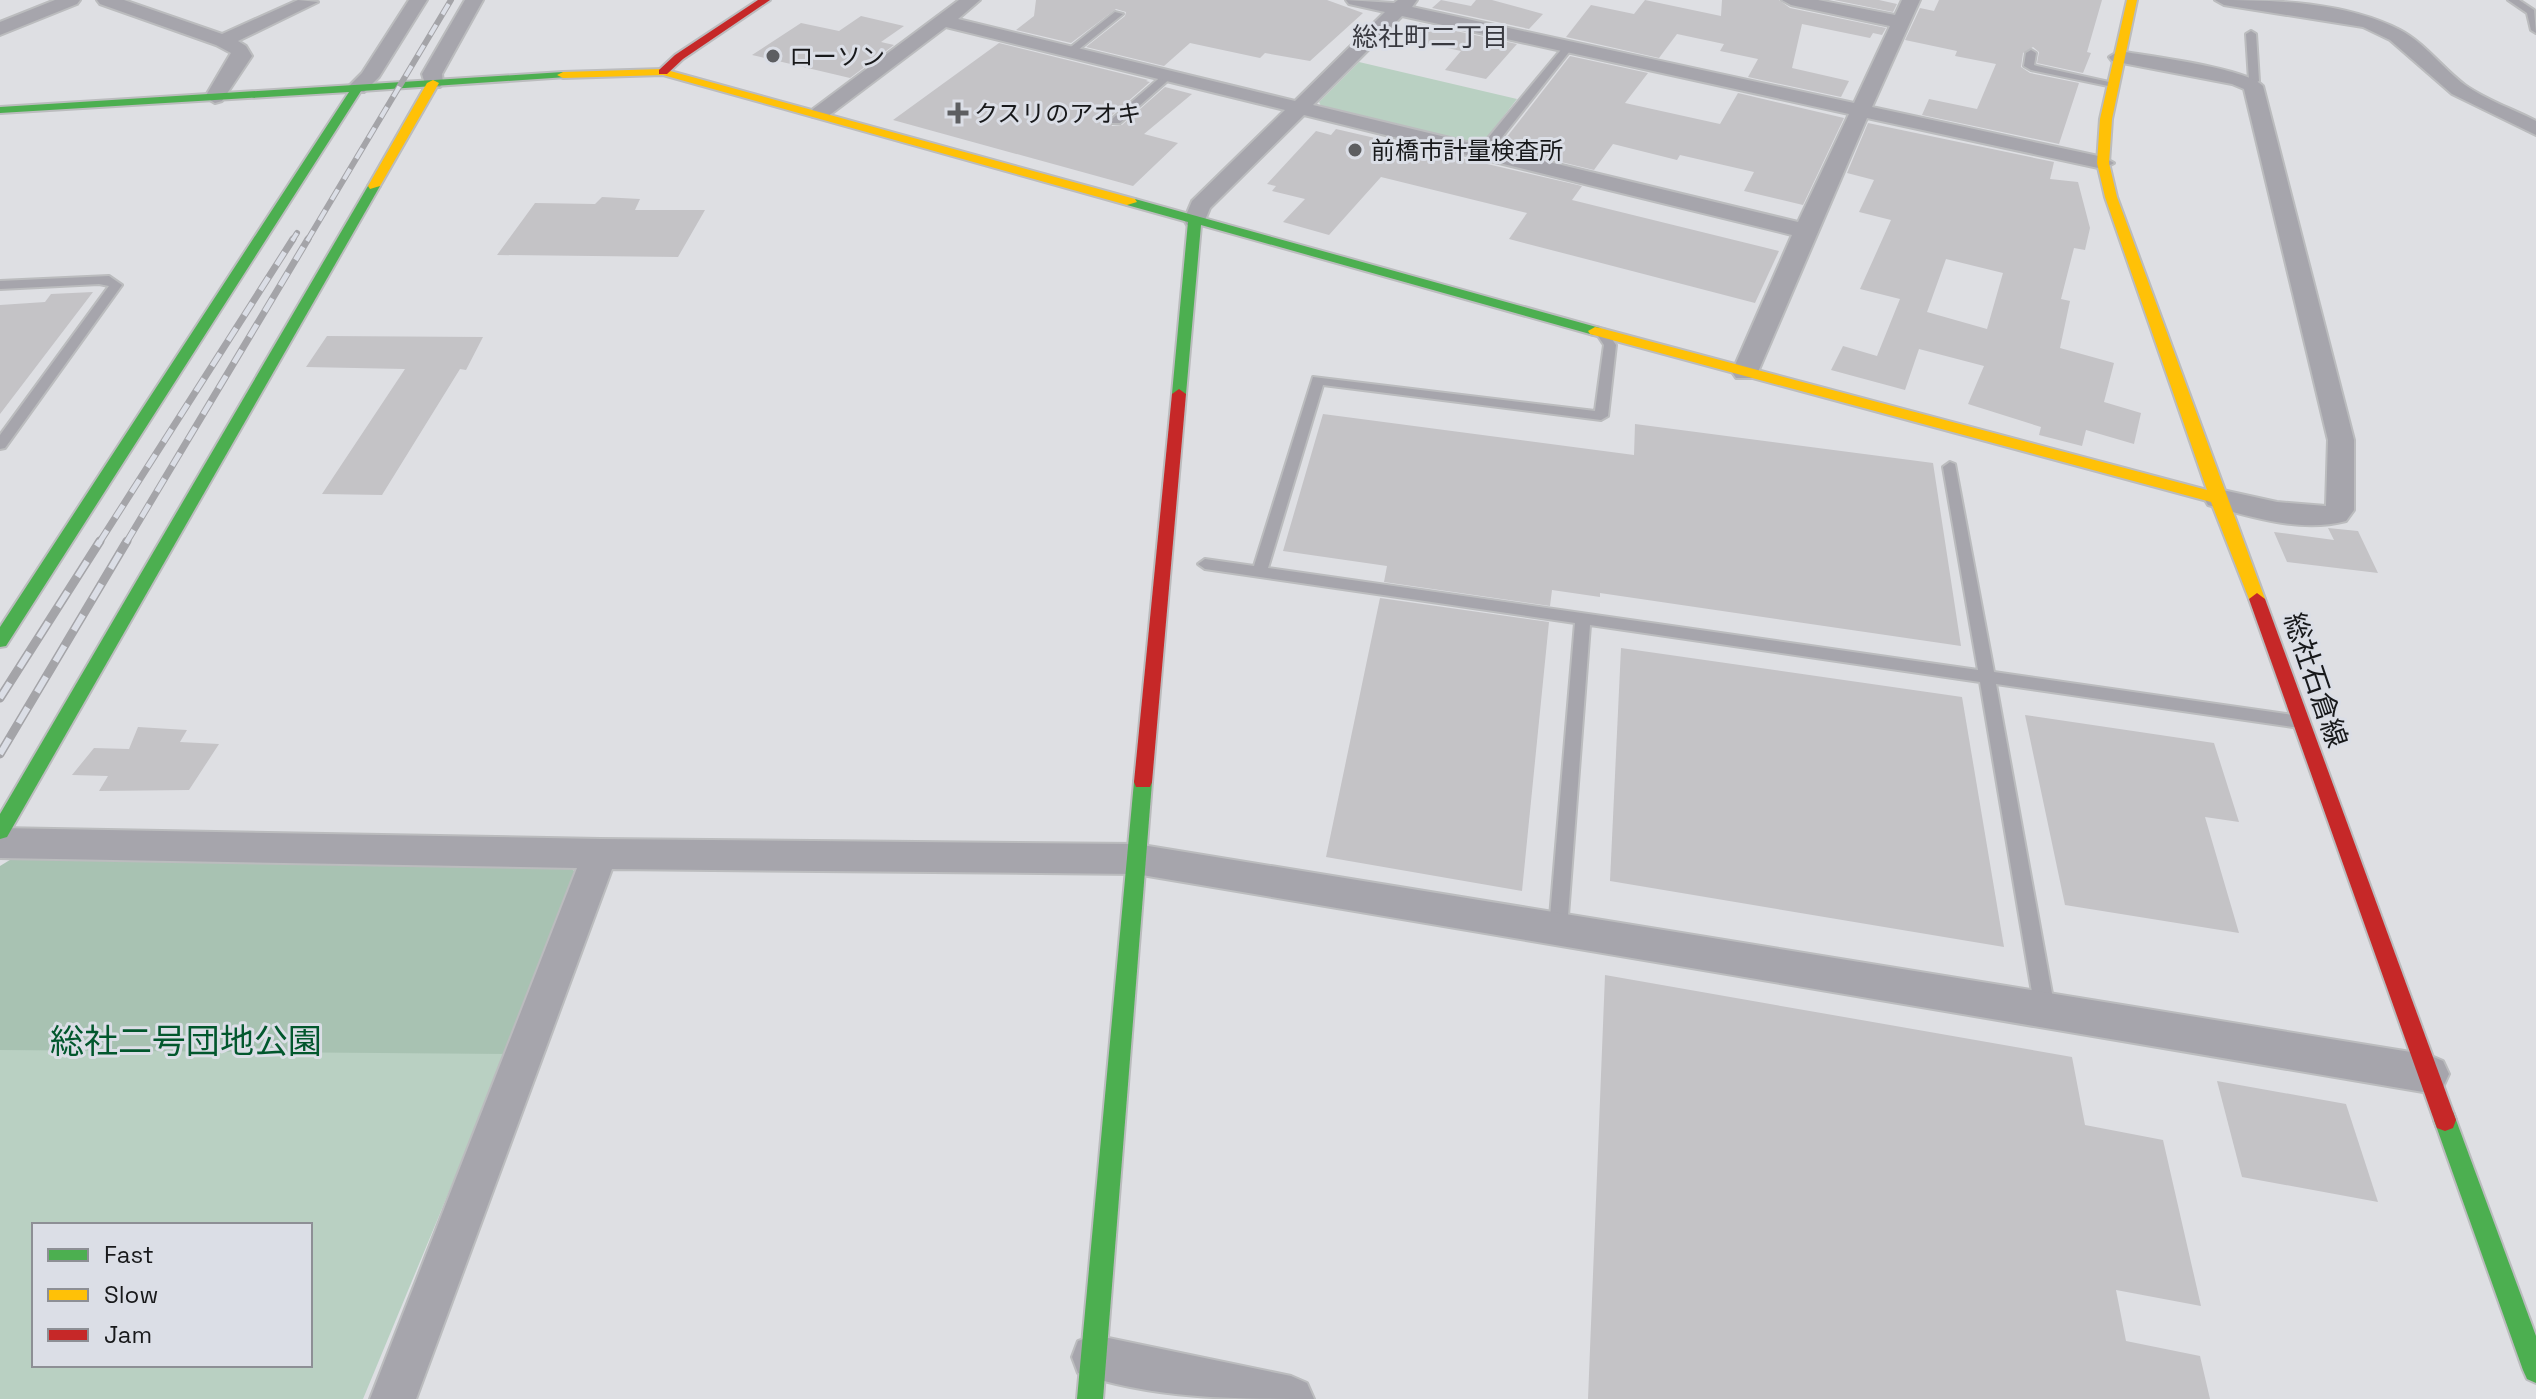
<svg xmlns="http://www.w3.org/2000/svg" width="2536" height="1399" viewBox="0 0 2536 1399" font-family="'Space Grotesk','Noto Sans JP',sans-serif">
<style>
.green{fill:#b9d0c2;fill-rule:evenodd}
.forest{fill:#a8c2b2}
.building{fill:#c4c3c6;fill-rule:evenodd}
.lines{fill:none;stroke-linecap:round;stroke-linejoin:round}
.lane-casing{stroke:#bbbcbe;stroke-width:4}
.street-casing{stroke:#bbbcbe;stroke-width:4}
.fast-casing{stroke:#bbbcbe;stroke-width:4}
.slow-casing{stroke:#bbbcbe;stroke-width:4}
.jam-casing{stroke:#bbbcbe;stroke-width:4}
.lane{fill:#a6a5ac;fill-rule:evenodd}
.street{fill:#a6a5ac;fill-rule:evenodd}
.fast{fill:#4caf50;fill-rule:evenodd}
.slow{fill:#ffc107;fill-rule:evenodd}
.jam{fill:#c62828;fill-rule:evenodd}
.rail-far2-casing{stroke:#a4a4a8;stroke-width:6}
.rail-far1-casing{stroke:#a4a4a8;stroke-width:7}
.rail-casing{stroke:#a4a4a8;stroke-width:9}
.rail-far2{stroke:#dbdee6;stroke-width:4;stroke-dasharray:12;stroke-linecap:butt}
.rail-far1{stroke:#dbdee6;stroke-width:5;stroke-dasharray:15;stroke-linecap:butt}
.rail{stroke:#dbdee6;stroke-width:6;stroke-dasharray:18;stroke-linecap:butt}
.poi-dot{fill:#5d5e61;stroke:#dbdee6;stroke-width:3}
.labels{text-anchor:middle;dominant-baseline:central;stroke-width:6;stroke-linejoin:round;paint-order:stroke}
.far-poi-label{font-size:24px;fill:#18191b;stroke:#dbdee6;text-anchor:start}
.far-neighbourhood-label{font-size:26px;fill:#383940;stroke:#dbdee6}
.street-label{font-size:28px;fill:#18191b;stroke:#dbdee6}
.near-park-label{font-size:34px;fill:#02572d;stroke:#dbdee6}
</style>
<rect width="100%" height="100%" fill="#dedfe3"/>
<g class="green">
<polygon points="1359,62 1517,99 1483,143 1473,145 1322,108 1319,102"/>
<path d="M0,866L580,876L363,1399H0ZM34,1225H310V1365H34Z"/>
</g>
<polygon class="forest" points="18,855 563,861 580,876 506,1054 0,1050 0,866"/>
<g class="building">
<polygon points="1036,0 1327,0 1363,13 1310,61 1265,53 1260,58 1190,43 1164,66 1086,47 1125,16 1126,12 1116,9 1071,43 1016,30 1034,16"/>
<polygon points="1441,0 1471,6 1476,0 1492,0 1543,14 1529,29 1432,8"/>
<polygon points="1645,0 1721,16 1722,0 1779,0 1790,8 1886,28 1882,35 1873,33 1870,38 1802,24 1792,68 1849,81 1841,97 1748,77 1758,59 1720,51 1724,44 1677,34 1659,58 1566,37 1591,5 1634,14"/>
<polygon points="1834,0 1879,0 1897,4 1893,12"/>
<polygon points="1939,0 2102,0 2087,52 2091,53 2083,73 2037,63 2039,52 2033,47 2023,53 2021,67 2030,73 2079,83 2059,144 1922,115 1929,99 1977,109 1996,64 1955,56 1957,51 1905,40 1920,8 1934,11"/>
<polygon points="861,16 904,26 881,42 894,45 850,78 752,55 801,23 839,31"/>
<polygon points="1418,23 1517,44 1486,79 1445,70 1461,51 1403,38"/>
<polygon points="999,43 1148,80 1146,81 1150,82 1110,117 1112,126 1122,125 1165,87 1192,94 1144,134 1178,143 1133,186 893,120"/>
<polygon points="1570,56 1648,73 1625,103 1720,124 1738,93 1844,118 1803,205 1744,191 1754,172 1680,155 1677,160 1613,144 1594,170 1499,147"/>
<path d="M1868,123L2054,162L2050,179L2078,182L2090,228L2085,250L2074,248L2061,299L2070,301L2060,348L2114,363L2104,402L2141,413L2134,444L2086,430L2082,446L2039,435L2041,427L1968,404L1984,366L1919,349L1905,390L1831,370L1843,346L1877,356L1900,299L1860,289L1891,220L1859,212L1874,180L1847,173ZM1946,259L2003,273L1987,329L1927,312Z"/>
<polygon points="1336,129 1582,186 1572,200 1779,251 1755,303 1509,239 1527,213 1381,177 1329,235 1283,222 1305,199 1272,191 1276,186 1267,184 1316,131 1331,135"/>
<polygon points="602,197 640,199 635,210 705,210 678,257 497,255 535,203 595,204"/>
<polygon points="93,292 0,414 0,305 45,302 51,294"/>
<polygon points="327,336 483,337 466,370 460,369 382,495 322,494 405,369 306,367"/>
<polygon points="1323,414 1634,455 1635,424 1933,463 1961,646 1600,593 1600,597 1552,590 1550,606 1384,582 1387,566 1283,551"/>
<polygon points="2328,528 2358,531 2378,573 2287,562 2274,532 2334,540"/>
<polygon points="1380,598 1549,622 1522,891 1326,857"/>
<polygon points="1621,648 1962,697 2004,947 1610,881"/>
<polygon points="2025,715 2214,743 2239,822 2205,817 2239,933 2065,905"/>
<polygon points="138,727 187,730 180,742 219,744 189,790 99,791 108,776 72,775 94,748 129,749"/>
<polygon points="1605,975 2072,1057 2085,1125 2163,1140 2201,1306 2116,1290 2126,1341 2200,1356 2210,1399 1588,1399"/>
<polygon points="2217,1081 2346,1104 2378,1202 2242,1177"/>
</g>
<g class="lines">
<defs>
<g id="lane">
<polygon points="2508,0 2519,0 2534,10 2536,33 2531,30 2527,13"/>
<polygon points="1115,12 1123,14 1073,54 1067,54 1067,50"/>
<polygon points="2251,31 2256,34 2259,81 2249,86 2244,83 2249,80 2246,34"/>
<polygon points="1565,45 1573,47 1495,146 1486,154 1478,154 1478,150"/>
<polygon points="2031,50 2036,53 2034,65 2037,66 2118,84 2113,87 2031,70 2024,66 2026,53"/>
<polygon points="1164,74 1173,76 1120,123 1112,123 1112,119"/>
<polygon points="109,276 122,285 5,448 0,449 0,435 109,286 99,284 0,289 0,281"/>
<polygon points="1602,329 1606,330 1616,345 1608,416 1601,420 1323,385 1268,568 1978,670 1943,467 1950,462 1955,464 1994,672 2300,716 2306,718 2308,722 2306,726 2300,728 1996,684 2055,1010 2052,1016 2045,1019 2038,1016 2035,1010 1980,682 1590,625 1567,929 1564,935 1558,937 1552,935 1549,929 1575,623 1205,569 1198,564 1205,559 1254,566 1313,377 1595,411 1604,345 1596,333"/>
</g>
<g id="street">
<polygon points="55,0 80,0 77,4 0,35 0,22"/>
<polygon points="97,0 124,0 222,34 298,0 318,2 238,41 246,46 252,56 222,101 215,103 205,97 231,53 216,45 100,4"/>
<polygon points="409,0 427,0 379,77 364,92 350,92 347,88 362,73"/>
<polygon points="465,0 483,0 442,74 443,83 440,87 426,87 422,74"/>
<path d="M959,0H980L958,19L1295,101L1385,12L1349,4L1346,0L1394,3L1398,0H1417L1412,7L1854,103L1890,26L1791,5L1782,0H1818L1895,15L1902,0H1920L1872,107L2103,157L2114,163L2103,169L1867,118L1758,372L1754,378H1736L1732,372L1792,235L1304,115L1210,208L1203,225H1187L1184,220L1192,201L1285,110L946,27L827,117H813L810,113L813,109ZM1402,16L1849,114L1798,222L1313,105Z"/>
<path d="M2215,0C2276,0 2345,2 2400,30C2425,43 2443,69 2465,85C2486,100 2513,109 2536,121V135L2452,94L2390,40L2363,27L2224,5Z"/>
<path d="M2119,51C2147,56 2247,68 2263,86L2354,440V510L2346,521C2301,533 2251,517 2208,505L2204,498L2208,491L2218,489L2277,502L2326,506L2328,440L2244,89L2232,84L2112,61L2109,57Z"/>
<polygon points="0,828 600,839 1136,844 2429,1055 2443,1061 2449,1074 2443,1087 2429,1093 1136,874 612,869 416,1399 370,1399 577,868 0,858"/>
<path d="M1094,1335L1291,1376L1307,1383L1314,1399C1235,1399 1153,1399 1078,1373L1072,1357L1078,1341Z"/>
</g>
<g id="fast">
<polygon points="563,72 567,73 567,77 361,91 6,646 0,647 0,627 349,92 0,113 0,107"/>
<polygon points="374,182 380,186 7,837 0,839 0,814 368,186"/>
<polygon points="1127,199 1135,199 1600,328 1602,331 1595,335 1590,334 1201,225 1186,394 1179,399 1174,397 1172,394 1188,222 1127,205"/>
<polygon points="1143,774 1150,777 1152,782 1103,1399 1077,1399 1134,782 1136,777"/>
<polygon points="2445,1109 2453,1112 2456,1120 2536,1336 2536,1383 2527,1379 2523,1370 2434,1120 2437,1112"/>
</g>
<g id="slow">
<polygon points="2127,0 2137,0 2112,119 2109,163 2117,197 2265,599 2263,603 2257,605 2249,599 2211,502 1590,334 1588,331 1595,327 1600,328 2207,490 2105,197 2097,163 2100,119"/>
<polygon points="663,69 1135,199 1137,202 1127,205 663,75 563,78 557,75 563,72"/>
<polygon points="433,80 439,83 380,186 370,189 368,186 427,83"/>
</g>
<g id="jam">
<polygon points="758,0 770,0 683,59 667,74 659,74 659,70 675,55"/>
<polygon points="1179,389 1186,394 1152,782 1150,787 1136,787 1134,782 1172,394"/>
<polygon points="2257,593 2265,599 2456,1120 2453,1128 2445,1131 2437,1128 2434,1120 2249,599"/>
</g>
</defs>
<use href="#lane" class="lane-casing"/>
<use href="#street" class="street-casing"/>
<use href="#fast" class="fast-casing"/>
<use href="#slow" class="slow-casing"/>
<use href="#jam" class="jam-casing"/>
<use href="#lane" class="lane"/>
<use href="#street" class="street"/>
<use href="#fast" class="fast"/>
<use href="#slow" class="slow"/>
<use href="#jam" class="jam"/>
<defs>
<g id="rail-far2">
<polyline points="292,241 297,233"/>
<polyline points="307,241 451,0"/>
</g>
<g id="rail-far1">
<polyline points="99,543 293,239"/>
<polyline points="126,543 308,239"/>
</g>
<g id="rail">
<polyline points="0,698 100,541"/>
<polyline points="0,754 127,541"/>
</g>
</defs>
<use href="#rail-far2" class="rail-far2-casing"/>
<use href="#rail-far1" class="rail-far1-casing"/>
<use href="#rail" class="rail-casing"/>
<use href="#rail-far2" class="rail-far2"/>
<use href="#rail-far1" class="rail-far1"/>
<use href="#rail" class="rail"/>
</g>
<g class="poi-dot">
<circle cx="773" cy="56" r="8"/>
<path d="M954 101h8v8h8v8h-8v8h-8v-8h-8v-8h8z"/>
<circle cx="1355" cy="150" r="8"/>
</g>
<g class="labels">
<g class="far-poi-label">
<text x="789" y="56">ローソン</text>
<text x="974" y="113">クスリのアオキ</text>
<text x="1371" y="150">前橋市計量検査所</text>
</g>
<g class="far-neighbourhood-label">
<text x="1430" y="37">総社町二丁目</text>
</g>
<g class="street-label">
<text transform="translate(2316 680) rotate(71)">総社石倉線</text>
</g>
<g class="near-park-label">
<text x="186" y="1041">総社二号団地公園</text>
</g>
</g>
<rect x="32" y="1223" width="280" height="144" fill="#dbdee6" stroke="#8d8f95" stroke-width="2"/>
<rect x="48" y="1249" width="40" height="12" fill="#4caf50" stroke="#8d8f95" stroke-width="2"/>
<text x="104" y="1263" font-size="24" fill="#18191b">Fast</text>
<rect x="48" y="1289" width="40" height="12" fill="#ffc107" stroke="#8d8f95" stroke-width="2"/>
<text x="104" y="1303" font-size="24" fill="#18191b">Slow</text>
<rect x="48" y="1329" width="40" height="12" fill="#c62828" stroke="#8d8f95" stroke-width="2"/>
<text x="104" y="1343" font-size="24" fill="#18191b">Jam</text>
</svg>
